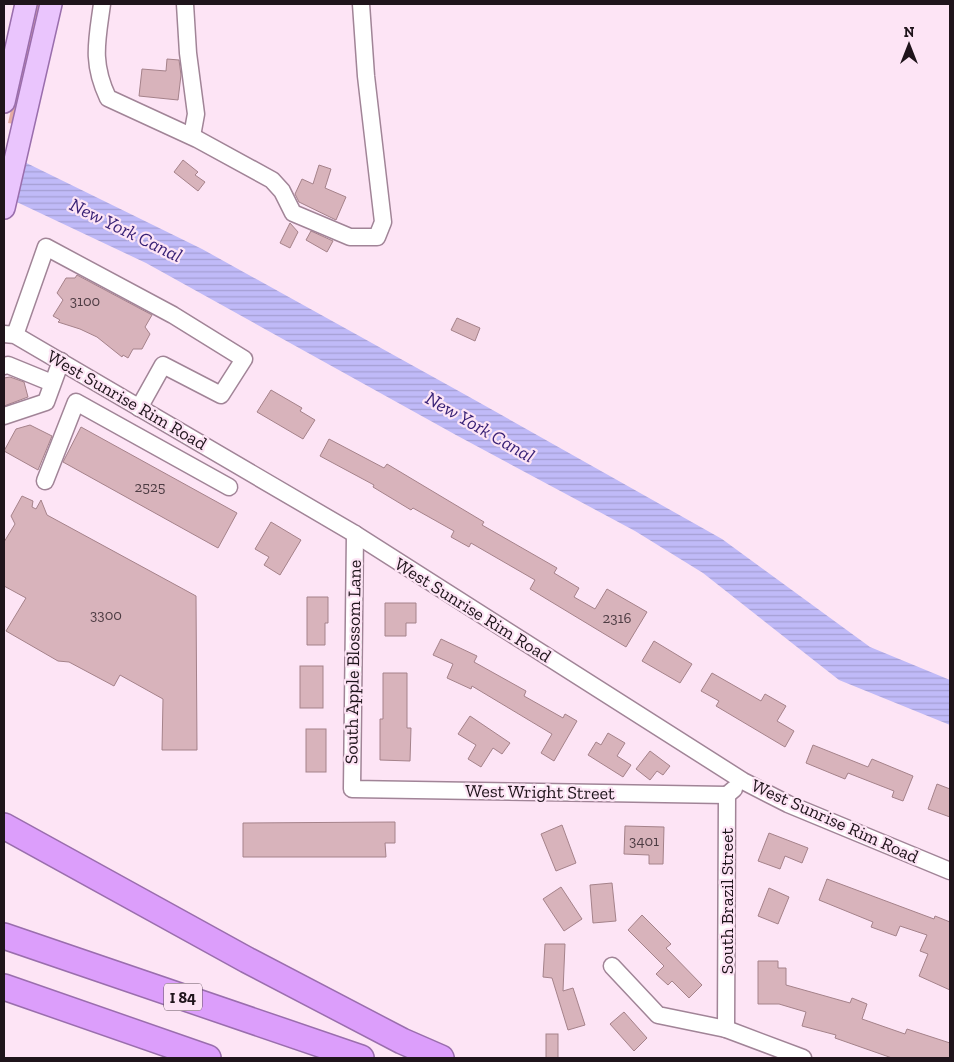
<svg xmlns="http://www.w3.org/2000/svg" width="954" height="1062" viewBox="0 0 954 1062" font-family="'Zilla Slab',serif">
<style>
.green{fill:#e4aba3}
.water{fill:url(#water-rules)}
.building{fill:#d8b3bb;stroke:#a5828a}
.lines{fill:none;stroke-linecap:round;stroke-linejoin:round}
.minor-casing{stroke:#a18497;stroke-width:19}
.major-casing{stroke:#9a6ead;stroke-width:24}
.highway-casing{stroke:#9a6ead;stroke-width:28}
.minor{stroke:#fff;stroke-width:16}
.major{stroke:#eac5fd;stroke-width:21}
.highway{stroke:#dc9efb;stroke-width:25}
.labels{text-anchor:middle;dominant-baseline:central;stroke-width:4.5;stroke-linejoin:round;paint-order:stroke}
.number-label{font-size:15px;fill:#4d3c43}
.shield{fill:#fde4f5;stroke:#62525c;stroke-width:1}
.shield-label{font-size:16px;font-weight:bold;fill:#1f141b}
.street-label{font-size:18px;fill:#1f141b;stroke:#fde4f5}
.water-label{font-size:19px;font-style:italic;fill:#361f74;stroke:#fde4f5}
</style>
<defs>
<pattern id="water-rules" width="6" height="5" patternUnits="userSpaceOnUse" patternTransform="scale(1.25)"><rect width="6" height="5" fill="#c0baf8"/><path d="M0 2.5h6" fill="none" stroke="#a59fd4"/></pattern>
</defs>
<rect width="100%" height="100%" fill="#fde4f5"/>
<polygon class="green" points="35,4 42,4 14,124 8,123"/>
<polygon class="water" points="4,152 202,249 464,394 722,539 870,647 950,680 950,725 839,680 703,573 635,531 456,435 146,263 4,196"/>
<g class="building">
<polygon points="167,59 179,60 181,75 178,100 139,96 142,69 166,71"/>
<polygon points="183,160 198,172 195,175 205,182 198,191 174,172"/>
<polygon points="319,165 331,169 325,188 346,197 336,220 299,202 295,194 302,179 313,184"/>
<polygon points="290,223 298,232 290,248 280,243"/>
<polygon points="311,231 333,241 327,252 306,240"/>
<polygon points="77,275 152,315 145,327 150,334 142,349 133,349 128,358 123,355 122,357 97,337 80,329 58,322 60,320 53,316 63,300 57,293 66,278 75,278"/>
<polygon points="457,318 480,328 475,341 451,330"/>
<polygon points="10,377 24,382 28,397 4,406 4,378"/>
<polygon points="271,390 302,408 300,411 315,420 303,439 257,412"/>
<polygon points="30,425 52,436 38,470 4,451 16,429"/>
<polygon points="81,427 237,513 218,548 63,462"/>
<polygon points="329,439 384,468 387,464 484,522 482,525 557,568 554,573 579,588 574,597 595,609 607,589 647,612 626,647 530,589 535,580 471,543 469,547 451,537 454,531 413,508 411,510 373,487 374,485 320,456"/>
<polygon points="22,496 33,501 32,507 36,509 41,500 47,515 196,596 197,750 162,750 163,699 120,675 114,686 69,662 58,661 6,631 26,598 4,586 4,542 15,524 11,516"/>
<polygon points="271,522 301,540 280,575 264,565 269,557 255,549"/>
<polygon points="307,597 328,597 328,623 325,623 325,645 307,645"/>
<polygon points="385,603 416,603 416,623 406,623 406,636 385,636"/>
<polygon points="441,639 477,656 474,662 526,691 524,696 563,718 565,714 577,721 554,761 541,753 552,734 472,686 471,689 447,678 453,664 433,655"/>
<polygon points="654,641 692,664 680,683 642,661"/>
<rect x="300" y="666" width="23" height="42"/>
<polygon points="383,673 407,673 407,728 411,728 410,761 380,760 380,719 383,719"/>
<polygon points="712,673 761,701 765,694 786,706 777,721 794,731 785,747 716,706 719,701 701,691"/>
<polygon points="470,716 510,743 502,754 493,748 481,767 468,759 476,745 458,734"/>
<rect x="306" y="729" width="20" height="43"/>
<polygon points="608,733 625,743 617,756 631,765 623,777 588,755 596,742 601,745"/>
<polygon points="813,745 868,767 872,759 913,776 903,801 892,797 894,791 848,773 845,779 806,763"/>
<polygon points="650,751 670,766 663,775 657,771 650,780 636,769"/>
<polygon points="937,784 950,789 950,817 928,809"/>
<polygon points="395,822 395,843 385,843 386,857 243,857 243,823"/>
<polygon points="562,825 576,863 556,871 541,834"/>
<polygon points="625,826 664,827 663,864 649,864 649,855 624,854"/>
<polygon points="769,833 808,848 802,863 785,856 780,869 758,861"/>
<polygon points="827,879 934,919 935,916 950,922 950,990 919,976 928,954 920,951 927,935 900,926 896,936 871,927 873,922 819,900"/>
<polygon points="612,883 616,921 593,923 590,885"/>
<polygon points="561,887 582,919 564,931 543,899"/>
<polygon points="769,888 789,897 778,924 758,916"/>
<polygon points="642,915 671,944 666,948 702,985 689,998 672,981 668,985 656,974 664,966 628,930"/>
<polygon points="545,944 565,944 563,991 573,988 585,1025 568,1030 552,978 543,977"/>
<polygon points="758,961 778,961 778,968 786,968 786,985 850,1003 852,998 867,1004 862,1019 905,1034 907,1029 950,1043 950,1058 892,1058 835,1038 836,1035 802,1026 806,1012 779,1004 758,1004"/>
<polygon points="624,1012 647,1038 634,1051 610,1024"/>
<rect x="546" y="1034" width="12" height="24"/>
</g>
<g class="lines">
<defs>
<g id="minor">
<path d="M102,4C97,41 91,62 108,98L197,139L272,180L282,191L293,213L350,237H377L383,222L366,76L361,4"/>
<polyline points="185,4 188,53 196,114 192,136"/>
<polyline points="4,334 15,335 355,534 743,781 788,804 950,871"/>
<polyline points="15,335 46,247 173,315 244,359 221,395 163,365 139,408"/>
<polyline points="4,366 8,365 52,383"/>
<polyline points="4,416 46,402 61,361"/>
<polyline points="45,481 76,402 229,487"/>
<polyline points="355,534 352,789 727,795"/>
<polyline points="612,966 658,1015 726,1029 803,1058"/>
<polyline points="726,1029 727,795 734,789"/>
</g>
<g id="major">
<polyline points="4,102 26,4"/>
<polyline points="4,208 51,4"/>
</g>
<g id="highway">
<polyline points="4,826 247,960 402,1041 441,1058"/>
<polyline points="4,936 361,1058"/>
<polyline points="4,987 208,1058"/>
</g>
</defs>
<use href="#minor" class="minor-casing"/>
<use href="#major" class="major-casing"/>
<use href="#highway" class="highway-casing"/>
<use href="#minor" class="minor"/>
<use href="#major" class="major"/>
<use href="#highway" class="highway"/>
</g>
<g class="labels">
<g class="number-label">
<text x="85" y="301">3100</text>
<text x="150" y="487">2525</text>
<text x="106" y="615">3300</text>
<text x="617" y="618">2316</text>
<text x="644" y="841">3401</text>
</g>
<rect class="shield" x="164" y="983.5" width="38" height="27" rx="4"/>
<g class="shield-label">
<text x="183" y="997">I 84</text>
</g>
<g class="street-label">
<text transform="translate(127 400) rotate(30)">West Sunrise Rim Road</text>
<text transform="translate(473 610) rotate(32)">West Sunrise Rim Road</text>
<text transform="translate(353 662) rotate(-89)">South Apple Blossom Lane</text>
<text transform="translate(540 792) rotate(1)">West Wright Street</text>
<text transform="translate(835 821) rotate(24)">West Sunrise Rim Road</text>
<text transform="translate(727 901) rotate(-90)">South Brazil Street</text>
</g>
<g class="water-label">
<text transform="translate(126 230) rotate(26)">New York Canal</text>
<text transform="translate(480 427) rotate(30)">New York Canal</text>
</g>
</g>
<rect width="954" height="1062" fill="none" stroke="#1f141b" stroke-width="10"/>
<g transform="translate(909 45)" stroke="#fde4f5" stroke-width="4" paint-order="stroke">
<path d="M0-4L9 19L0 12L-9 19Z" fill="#1f141b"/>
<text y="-8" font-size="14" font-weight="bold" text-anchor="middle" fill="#1f141b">N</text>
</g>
</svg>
